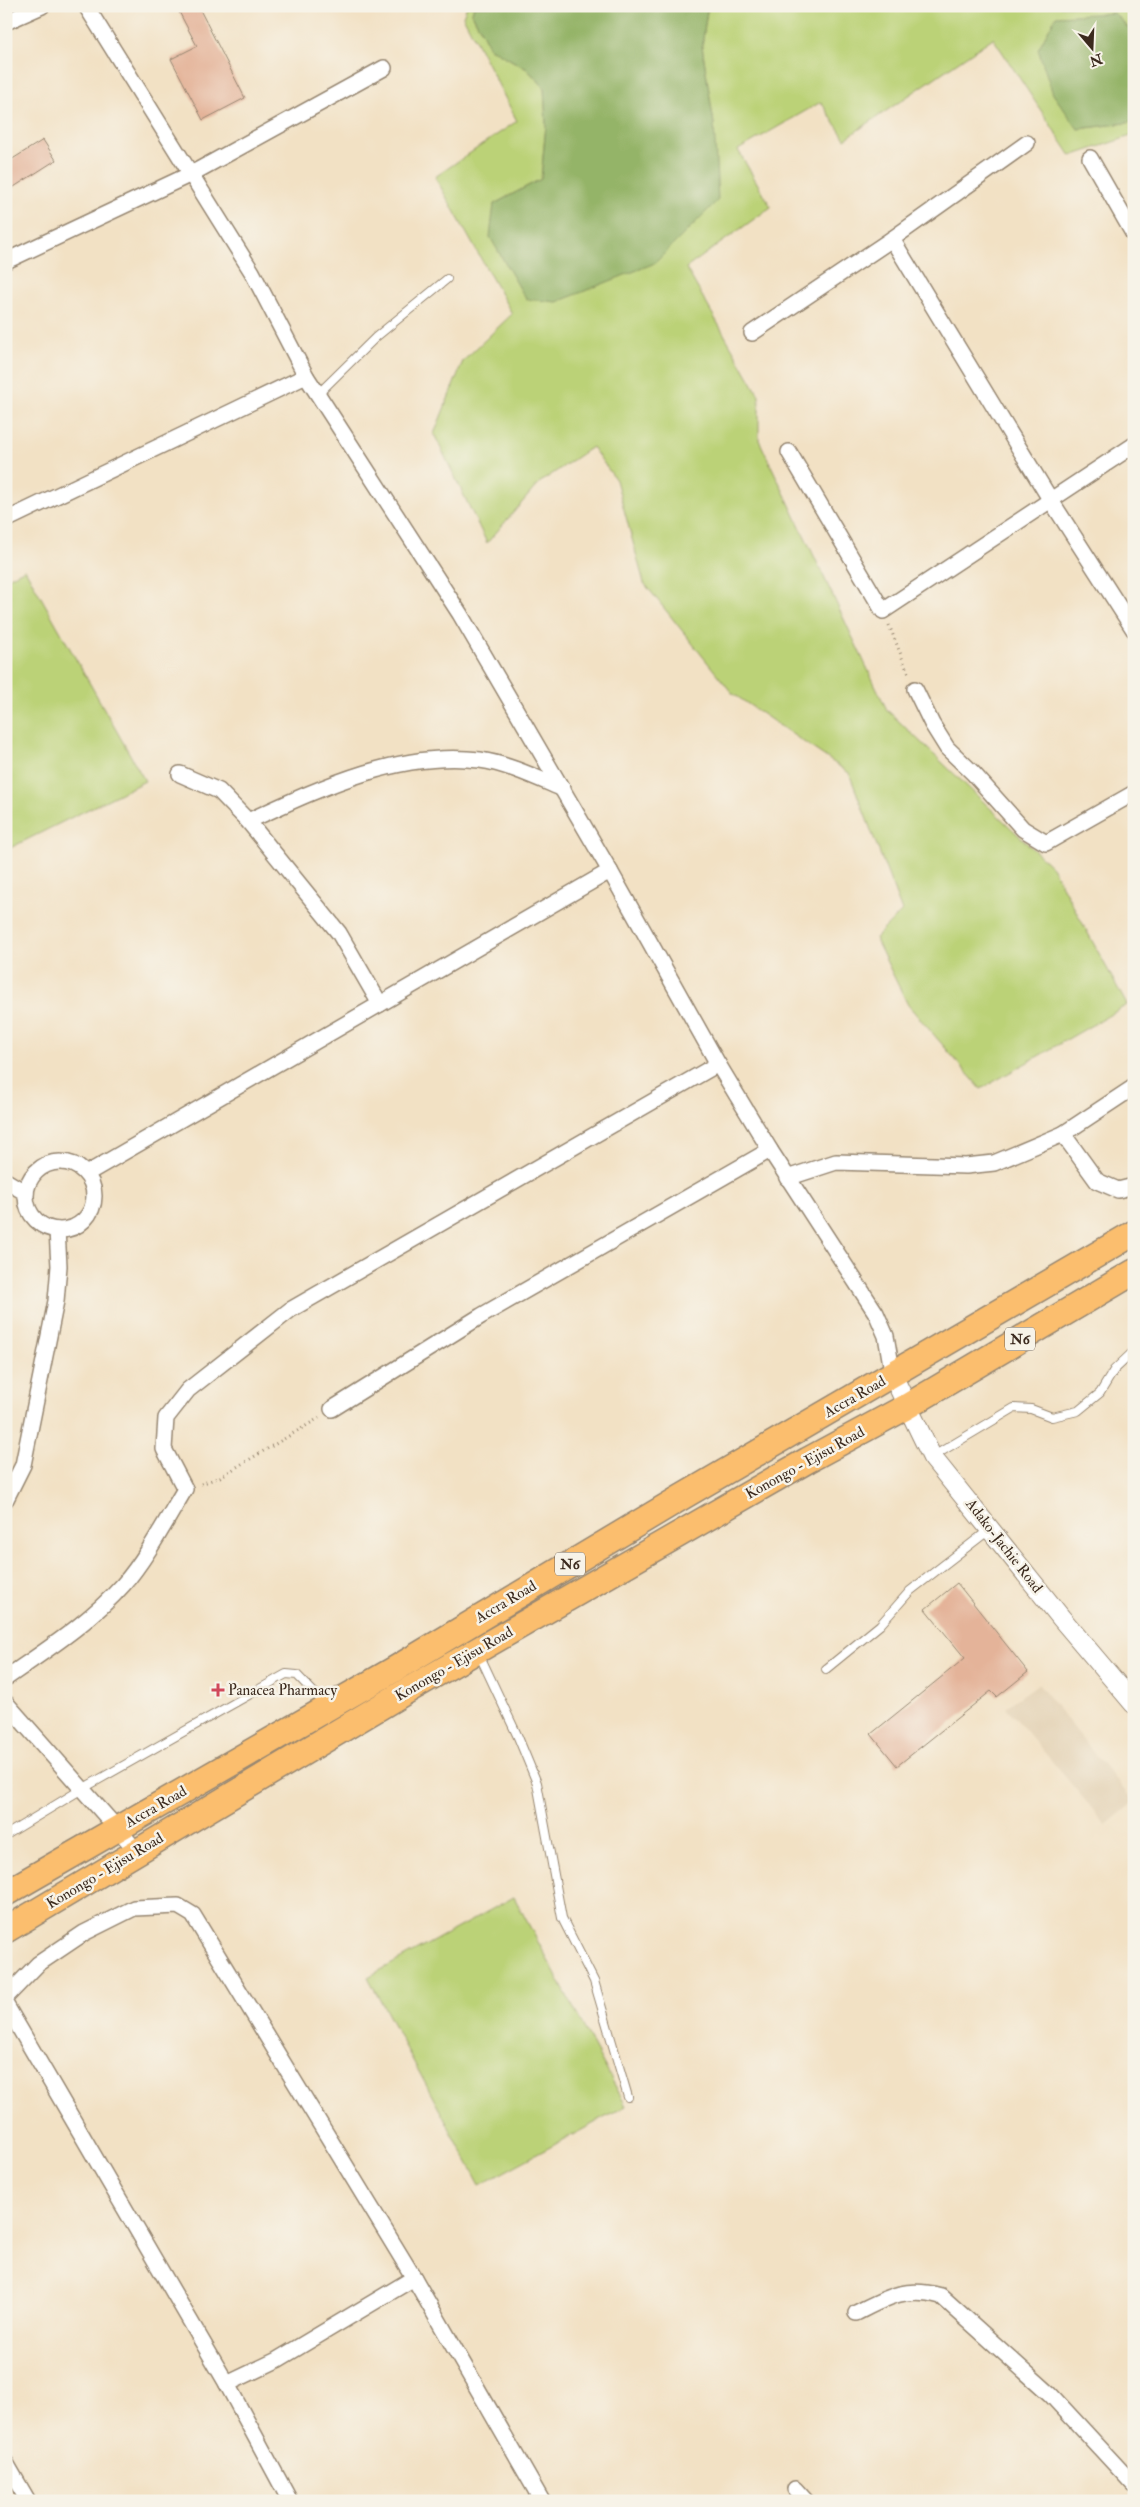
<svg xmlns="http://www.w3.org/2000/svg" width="1140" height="2507" viewBox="0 0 1140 2507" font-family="'IM FELL Double Pica',serif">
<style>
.built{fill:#e3d1b4}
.green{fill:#bbd277;stroke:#7b7e4a}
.forest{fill:#94b468;stroke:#686f43}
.building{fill:#e4b399}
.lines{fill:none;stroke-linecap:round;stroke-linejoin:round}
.service-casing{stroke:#968671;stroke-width:10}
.minor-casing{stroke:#968671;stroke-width:18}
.tertiary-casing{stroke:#968671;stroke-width:21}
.trunk-casing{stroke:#968671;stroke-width:28}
.path{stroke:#968671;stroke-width:3;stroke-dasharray:1 4;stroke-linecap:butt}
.service{stroke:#fff;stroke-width:8}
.minor{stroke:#fff;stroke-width:15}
.tertiary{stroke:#fff;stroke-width:19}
.trunk{stroke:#fbbe6e;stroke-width:25}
.poi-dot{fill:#d1495b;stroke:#f7f3e8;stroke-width:2}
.labels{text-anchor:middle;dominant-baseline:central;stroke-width:5;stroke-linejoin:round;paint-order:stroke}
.shield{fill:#f7f3e8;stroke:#73665b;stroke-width:1}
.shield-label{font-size:14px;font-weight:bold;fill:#3b2a1e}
.street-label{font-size:15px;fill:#3b2a1e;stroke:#f7f3e8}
.poi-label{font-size:15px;fill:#3b2a1e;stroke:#f7f3e8;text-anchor:start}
</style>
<rect width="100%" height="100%" fill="#f7f3e8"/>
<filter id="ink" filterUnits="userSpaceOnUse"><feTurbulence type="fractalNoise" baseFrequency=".02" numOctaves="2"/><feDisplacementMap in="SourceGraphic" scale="10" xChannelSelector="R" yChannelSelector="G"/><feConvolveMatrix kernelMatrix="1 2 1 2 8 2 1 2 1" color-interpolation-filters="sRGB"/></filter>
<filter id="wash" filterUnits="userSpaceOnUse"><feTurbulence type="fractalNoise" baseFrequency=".0096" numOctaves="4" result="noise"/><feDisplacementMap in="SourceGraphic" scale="20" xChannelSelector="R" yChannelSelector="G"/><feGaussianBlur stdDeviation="1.12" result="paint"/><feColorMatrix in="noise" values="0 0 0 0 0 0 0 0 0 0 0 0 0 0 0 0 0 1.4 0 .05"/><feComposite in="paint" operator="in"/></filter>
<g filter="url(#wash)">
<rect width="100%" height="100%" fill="#f2e1c4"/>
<polygon class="built" points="1038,1684 1134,1802 1106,1825 1006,1707"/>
<g class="green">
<polygon points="467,6 474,6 472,13 490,48 527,69 544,87 546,125 541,179 494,204 714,124 702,46 707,11 711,6 1134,6 1134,34 1114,13 1078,129 1134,122 1134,135 1071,156 993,38 845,139 821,102 738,150 771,207 686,268 759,395 759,440 887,710 1052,867 1127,1005 981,1089 908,1005 875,938 902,911 849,773 732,693 644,583 616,480 592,447 539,483 487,543 434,434 463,361 512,314 435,177 517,121 463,16"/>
<polygon points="25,569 145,781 6,850 6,579"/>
<polygon points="514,1897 626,2106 480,2185 368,1977"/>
</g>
<g class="forest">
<polygon points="474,6 711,6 707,11 702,46 714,124 718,200 655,263 557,302 526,299 490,237 494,204 541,179 546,125 544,87 527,69 490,48 472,13"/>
<polygon points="1114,13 1134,34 1134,122 1078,129 1053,94 1038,49 1056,16"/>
</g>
<g id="blocks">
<g class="building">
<polygon points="176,6 198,6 245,98 203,120 171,59 197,46"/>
<polygon points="43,140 56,160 6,192 6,163"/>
<polygon points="957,1583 1028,1672 997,1697 991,1691 897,1766 871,1734 965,1658 925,1609"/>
</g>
</g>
</g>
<g filter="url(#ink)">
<use href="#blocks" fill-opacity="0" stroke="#968671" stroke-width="1"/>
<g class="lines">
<defs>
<g id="service">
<polyline points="318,394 376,337 447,279"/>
<polyline points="932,1457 1014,1408 1031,1409 1052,1417 1078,1411 1100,1393 1114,1370 1134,1351"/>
<polyline points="479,1654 518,1737 537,1783 562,1918 594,1981 628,2097"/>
<polyline points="826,1669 880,1625 910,1591 989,1530"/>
<polyline points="6,1835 82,1789 286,1674 297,1675 325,1704"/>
</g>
<g id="minor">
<polyline points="86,6 252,272 306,376 460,614 610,871 718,1064 770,1150 876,1313 886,1336 893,1376"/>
<polyline points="6,22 42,6"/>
<polyline points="1090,158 1134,235"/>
<polyline points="892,239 1050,499 1134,630"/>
<polyline points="6,261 191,174 384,68"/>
<polyline points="752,333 892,239 1027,143"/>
<polyline points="789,452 883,611 1134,445"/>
<polyline points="6,520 306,376"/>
<polyline points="915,689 932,724 947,748 973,773 1023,829 1046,843 1134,793"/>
<polyline points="180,774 219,791 248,821 339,933 380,1004"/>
<path d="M248,821C320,788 399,750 480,760C508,764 537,778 563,789"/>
<polyline points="1063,1134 1097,1181 1118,1190 1134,1186"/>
<circle cx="60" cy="1196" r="34"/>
<polyline points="86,1174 610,871"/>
<polyline points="787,1178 836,1162 966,1166 994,1163 1063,1134 1134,1087"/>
<polyline points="6,1181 26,1193"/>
<polyline points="332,1409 481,1316 770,1150"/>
<polyline points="6,1499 23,1465 56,1301 59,1266 57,1230"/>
<path d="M6,1678C46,1650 90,1622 123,1585C146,1559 167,1519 185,1489L164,1449L166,1418L188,1390L290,1310L718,1064"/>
<polyline points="6,1703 137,1851"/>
<polyline points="6,1997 38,1964 84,1933 134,1908 178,1906 193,1915 414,2278 542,2501"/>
<polyline points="6,2005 227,2384 290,2501"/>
<path d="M856,2313C888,2297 905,2286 941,2296L1050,2394L1134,2485"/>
<polyline points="227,2384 277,2360 414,2278"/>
<polyline points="6,2463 28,2501"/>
<polyline points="795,2489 806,2501"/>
</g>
<polyline id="tertiary" points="893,1376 932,1457 1062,1619 1134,1704"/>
<g id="trunk">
<polyline points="6,1893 395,1669 682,1497 1134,1233"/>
<polyline points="6,1930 410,1689 808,1460 906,1407 1134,1272"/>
</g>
</defs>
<use href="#service" class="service-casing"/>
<use href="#minor" class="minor-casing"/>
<use href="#tertiary" class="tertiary-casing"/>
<use href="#trunk" class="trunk-casing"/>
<g class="path">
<polyline points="889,625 909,675"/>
<polyline points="201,1484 220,1477 319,1418"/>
</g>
<use href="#service" class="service"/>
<use href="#minor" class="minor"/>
<use href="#tertiary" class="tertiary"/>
<use href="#trunk" class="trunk"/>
</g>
</g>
<path class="poi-dot" d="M215.5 1682.5h5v5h5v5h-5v5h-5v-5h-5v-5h5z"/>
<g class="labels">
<g class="shield">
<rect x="1005" y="1327.5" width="30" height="23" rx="4"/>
<rect x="555" y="1552.5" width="30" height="23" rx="4"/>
</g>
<g class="shield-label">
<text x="1020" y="1339">N6</text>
<text x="570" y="1564">N6</text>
</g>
<g class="street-label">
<text transform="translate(855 1397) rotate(-30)">Accra Road</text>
<text transform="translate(805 1463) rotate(-29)">Konongo - Ejisu Road</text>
<text transform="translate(1004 1546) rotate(52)">Adako-Jachie Road</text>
<text transform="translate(506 1602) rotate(-31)">Accra Road</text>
<text transform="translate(454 1664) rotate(-30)">Konongo - Ejisu Road</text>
<text transform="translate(156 1807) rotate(-30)">Accra Road</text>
<text transform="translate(105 1871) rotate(-31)">Konongo - Ejisu Road</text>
</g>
<g class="poi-label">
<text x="228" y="1690">Panacea Pharmacy</text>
</g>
</g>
<rect width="1140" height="2507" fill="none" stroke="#f7f3e8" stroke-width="25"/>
<g transform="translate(1092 48) rotate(161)" stroke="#f7f3e8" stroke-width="4" paint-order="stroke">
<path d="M0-4L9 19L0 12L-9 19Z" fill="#3b2a1e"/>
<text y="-8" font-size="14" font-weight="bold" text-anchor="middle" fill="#3b2a1e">N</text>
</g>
</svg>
